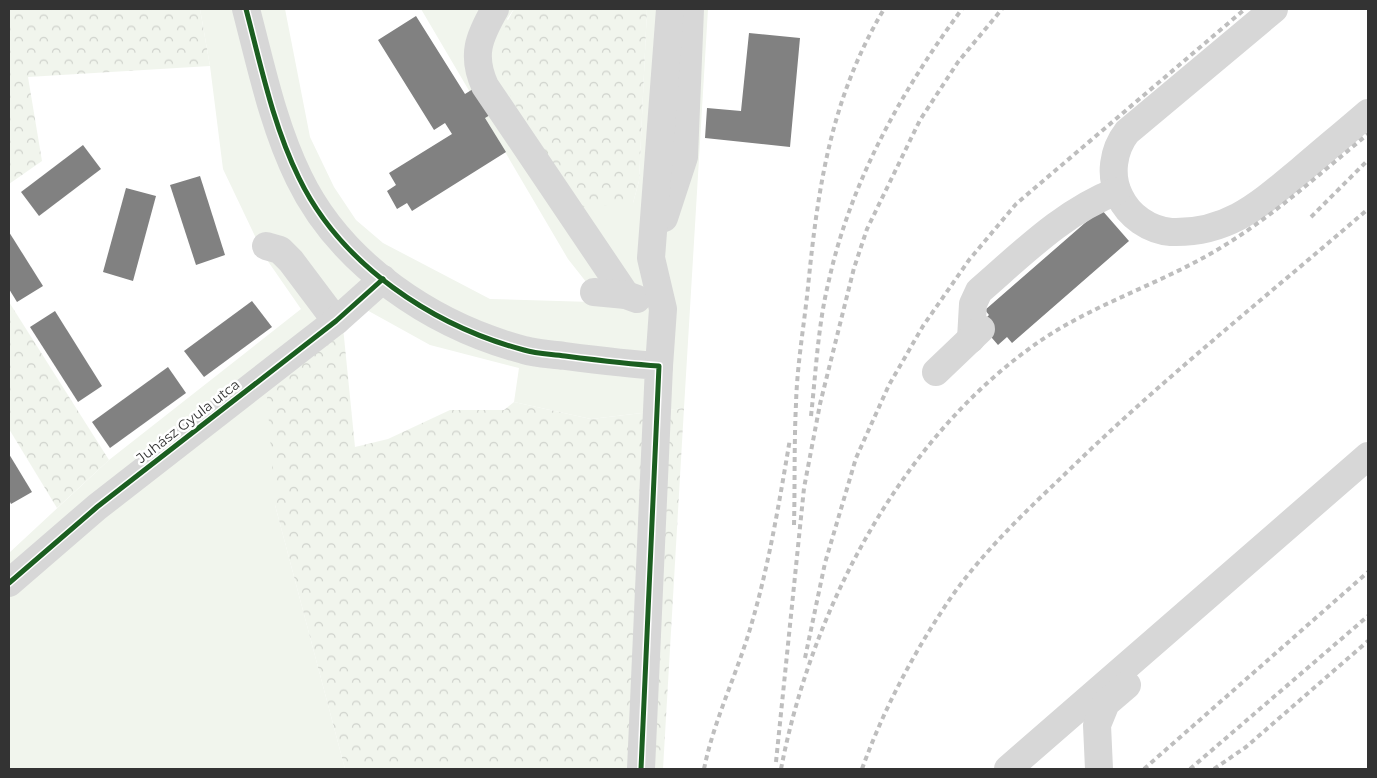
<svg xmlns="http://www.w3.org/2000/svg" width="1377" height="778" viewBox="0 0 1377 778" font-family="Montserrat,sans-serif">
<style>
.green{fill:#f1f5ed}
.forest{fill:url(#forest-crowns)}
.building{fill:#818181}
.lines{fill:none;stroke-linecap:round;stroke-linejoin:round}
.minor{stroke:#d7d7d7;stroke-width:28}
.rail{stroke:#bebebe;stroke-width:4;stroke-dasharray:5 4;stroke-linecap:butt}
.cycleway-casing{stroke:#fff;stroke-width:8}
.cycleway{stroke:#1b5e20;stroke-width:5}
.labels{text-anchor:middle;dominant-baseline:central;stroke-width:5;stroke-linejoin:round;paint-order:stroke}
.street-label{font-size:14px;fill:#333;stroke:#fff}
</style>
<defs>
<pattern id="forest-crowns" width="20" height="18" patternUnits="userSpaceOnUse" patternTransform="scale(1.25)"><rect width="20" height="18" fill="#f1f5ed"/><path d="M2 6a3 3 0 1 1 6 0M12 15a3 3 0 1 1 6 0" fill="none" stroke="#cfd2cc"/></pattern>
</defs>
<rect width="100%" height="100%" fill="#fff"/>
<polygon class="green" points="200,9 285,9 310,137 334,187 356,220 383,243 490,299 592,302 594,292 568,259 421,9 514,9 507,19 633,203 639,181 647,9 708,9 684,408 591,419 514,402 519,368 430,345 365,309 343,327 275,505 345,769 9,769 9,553 109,460 301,309 265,257 223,169 210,66"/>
<g class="forest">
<polygon points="9,9 200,9 210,66 28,77 42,161 9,184"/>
<path d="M514,9H647L639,181L633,203L582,207C559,173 495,91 498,51C500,37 507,21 514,9Z"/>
<polygon points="9,302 109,460 57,508 9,429"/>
<polygon points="343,327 355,447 388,439 450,410 504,410 514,402 591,419 684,408 663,769 345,769 275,505 266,382"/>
</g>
<g class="building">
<polygon points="416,16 465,94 473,89 490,115 485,118 506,152 412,211 407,203 397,209 387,191 396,185 389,173 452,134 445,123 434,130 378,40"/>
<polygon points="749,33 800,38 790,147 705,138 707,108 741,111"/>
<polygon points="83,145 101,169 39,216 21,192"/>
<polygon points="200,176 225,255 196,265 170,185"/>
<polygon points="126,188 156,196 133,281 103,272"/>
<polygon points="1101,209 1129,241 1012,343 1007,337 998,345 980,324 989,315 985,310"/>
<polygon points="9,232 43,286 17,302 9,289"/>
<polygon points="252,301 272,327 204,377 184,351"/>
<polygon points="55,311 102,386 78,402 30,327"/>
<polygon points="168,367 186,393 110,448 92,422"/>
<polygon points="9,454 32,492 11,504 9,500"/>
</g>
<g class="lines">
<g class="minor">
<path d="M246,9C261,66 273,125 299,178C341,265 433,326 524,350C537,354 551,354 565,356C596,360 627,364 659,366L641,769"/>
<path d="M495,9C479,37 471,55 485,86L626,295"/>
<path d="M1274,9L1127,132C1113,150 1109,176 1120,197C1129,216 1149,230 1171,232C1228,234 1260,204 1301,170C1323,151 1346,132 1368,113"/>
<polyline points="664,218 684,157 690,9"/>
<polyline points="266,246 280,250 291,261 336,321"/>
<polyline points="594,292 626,295 637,299"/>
<path d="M971,339L973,304L979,291C1023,253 1063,212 1117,191"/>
<polyline points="659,366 663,309 651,258 670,9"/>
<polyline points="936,372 981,329"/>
<polyline points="9,583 97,507 336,321 383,279"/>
<polyline points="1008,769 1368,456"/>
<polyline points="1099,769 1097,725 1106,703 1127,685"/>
</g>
<g class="rail">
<polyline points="1311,217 1368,160"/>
<path d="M811,416C816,371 818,324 829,280C851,181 902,90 962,9"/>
<path d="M794,525C795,485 794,444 796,404C797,365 804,326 808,287C818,186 831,98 884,9"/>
<polyline points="805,658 825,563 856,458 889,385 923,326 969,260 1016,204 1245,9"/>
<polyline points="776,762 804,488 820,404 854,268 867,229 920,120 958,62 1002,9"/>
<path d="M704,769C714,720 736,676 750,629C769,566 779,503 790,439"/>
<path d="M781,769C812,608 902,436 1040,341C1093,305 1154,286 1210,254C1268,221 1317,176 1368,134"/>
<path d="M862,769C884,708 915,650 952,596C984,551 1025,512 1064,475C1160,381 1266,297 1368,209"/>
<polyline points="1144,769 1368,572"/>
<polyline points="1190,769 1368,616"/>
<polyline points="1214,769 1246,747 1368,641"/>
</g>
<defs>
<g id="cycleway">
<path d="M246,9C261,66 273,125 299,178C341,265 433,326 524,350C537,354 551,354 565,356C596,360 627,364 659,366L641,769"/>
<polyline points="9,583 97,507 336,321 383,279"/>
</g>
</defs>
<use href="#cycleway" class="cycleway-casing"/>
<use href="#cycleway" class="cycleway"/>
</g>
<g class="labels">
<g class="street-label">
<text transform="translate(188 421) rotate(-38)">Juhász Gyula utca</text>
</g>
</g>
<rect width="1377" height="778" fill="none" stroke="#333333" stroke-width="20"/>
</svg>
